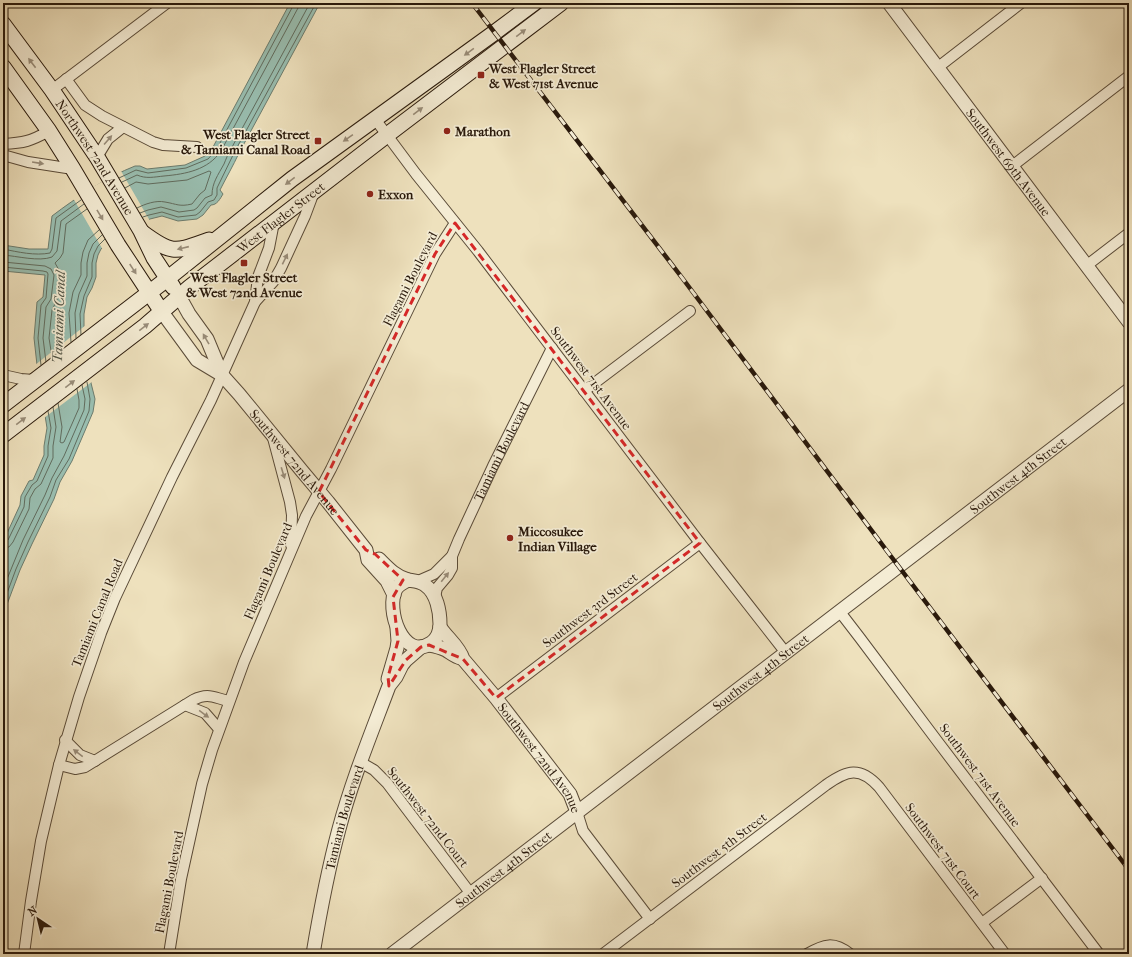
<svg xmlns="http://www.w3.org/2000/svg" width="1132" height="957" viewBox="0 0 1132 957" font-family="'IM FELL French Canon',serif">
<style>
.water{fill:#99beb0;stroke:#6c7c6e}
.pier{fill:#eee1bd}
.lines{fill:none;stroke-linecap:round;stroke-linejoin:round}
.shore{stroke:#616c5e;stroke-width:1}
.minor-casing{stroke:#5a4b38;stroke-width:12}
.tertiary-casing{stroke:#5a4b38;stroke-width:15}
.secondary-casing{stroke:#29190b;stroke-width:17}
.minor{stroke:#f4ecd4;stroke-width:10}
.tertiary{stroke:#f4ecd4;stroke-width:13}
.secondary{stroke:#f4ecd4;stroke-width:15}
.rail-casing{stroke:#29190b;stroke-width:4.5}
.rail{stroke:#f4ecd4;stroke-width:3;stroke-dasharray:9;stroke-linecap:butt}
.oneway{fill:#998d7a}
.marked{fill:none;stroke:#d62828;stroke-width:3;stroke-dasharray:8 5;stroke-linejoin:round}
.poi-dot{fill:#8f2418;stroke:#f4ecd4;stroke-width:1.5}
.labels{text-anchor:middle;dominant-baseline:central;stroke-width:3.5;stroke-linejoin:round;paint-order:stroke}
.poi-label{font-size:13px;font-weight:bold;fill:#29190b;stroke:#f4ecd4;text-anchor:start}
.street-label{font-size:13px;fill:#29190b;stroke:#f4ecd4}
.water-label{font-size:14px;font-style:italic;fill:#505345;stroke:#f4ecd4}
</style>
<rect width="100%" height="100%" fill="#eee1bd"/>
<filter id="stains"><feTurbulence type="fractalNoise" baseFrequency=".005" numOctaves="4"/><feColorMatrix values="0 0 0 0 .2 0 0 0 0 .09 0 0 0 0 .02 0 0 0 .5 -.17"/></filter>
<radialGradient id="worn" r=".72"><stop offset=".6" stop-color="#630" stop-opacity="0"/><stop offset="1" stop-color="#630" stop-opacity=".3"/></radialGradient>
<path class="water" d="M290,3H320L239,153C233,166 226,178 220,190L223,194C220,199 217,205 211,205L203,215L197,219L178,221L162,216L150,219L120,232L101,249L98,255L96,263V277L92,288L87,297L84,314V328L91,383L95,399L93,412L72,461L60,482L54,499L32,544L20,570L3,615V542L20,505L21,496L29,481L33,480L44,455V446L47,428L37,365L34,338L37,302L43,297L45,275L3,271V245L29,249H48L52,216C77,197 107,177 135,166H140L147,169L185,165L205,156L206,152L210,151L213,147Z"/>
<g class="pier">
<polygon points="121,171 150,221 121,233 103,250 73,198"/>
<polygon points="86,325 93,381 44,418 35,365"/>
</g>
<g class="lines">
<g class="shore">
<polyline points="119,178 136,170 148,173 186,168 208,159 217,149 223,137 293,6 293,3"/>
<path d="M122,182L137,175C146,179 154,177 164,176C186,174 208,170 221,151L298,8V3"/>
<path d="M125,188L136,182L148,184L187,180L209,171L211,172L205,190L200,194L192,204C179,207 177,204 165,202C156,200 145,204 137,208"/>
<path d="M140,213L148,210L161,207L179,212L194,210L197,208L205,198L212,195C212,183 218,175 224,164C226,159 228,154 231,149L310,3"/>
<polyline points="143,217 149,215 162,212 178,217 196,215 200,212 208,202 214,200 217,195 217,188 235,151 316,3"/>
<path d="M3,249C18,252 35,256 50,253L52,249L56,218L81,200"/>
<path d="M3,255C17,256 39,262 52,257L57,251L61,221L84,204"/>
<polyline points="3,262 45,266 51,269 54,275 51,299 46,307 43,338 46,362"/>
<polyline points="3,267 43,271 47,272 48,274 46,298 41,305 38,338 41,365"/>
<polyline points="81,335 80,314 84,296 92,277 92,263 94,254 98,246 105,239"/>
<polyline points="76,338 75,313 79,294 87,276 87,263 89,253 93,244 102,235"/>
<polyline points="71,342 69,313 73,292 81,275 81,263 83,252 88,240 99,230"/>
<polyline points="52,357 49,338 52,310 57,300 60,277 59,270 55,263 60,258 63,253 66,224 87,209"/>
<polyline points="58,403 62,427 60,442 62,443 64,442 79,408 79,400 77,389"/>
<polyline points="3,543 6,542 8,540 24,507 25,497 32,485 37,481 48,456 48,446 51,428 48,411"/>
<polyline points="3,548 9,547 13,542 29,509 30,498 35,489 41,484 53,458 53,446 56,427 53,407"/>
<polyline points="3,589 23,540 45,495 52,478 64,456 84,410 85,399 82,385"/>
<polyline points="3,604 16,569 28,542 50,497 56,480 69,459 89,411 90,399 87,382"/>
</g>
<defs>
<g id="minor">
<polyline points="937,68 1021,3"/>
<polyline points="66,79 85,105 102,116 153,142 163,145 197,147"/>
<polyline points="52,90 167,3"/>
<polyline points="375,119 416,174 478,251 700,543 786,653"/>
<path d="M3,144C24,143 31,141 49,131"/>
<polyline points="3,155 28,162 73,169"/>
<polyline points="97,157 108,139 123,127"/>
<polyline points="1011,167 1129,76"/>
<polyline points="1086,266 1129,233"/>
<polyline points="255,302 273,282 281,268 305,216 314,192"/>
<polyline points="3,375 21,379 34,380"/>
<polyline points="584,391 690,311"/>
<polyline points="273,438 290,502 292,515 291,545"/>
<polyline points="418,581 434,574 452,556"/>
<path id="s1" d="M435,597L437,588L448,575L452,568V556L459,539L493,466L552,348"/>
<polyline points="840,612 860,638 938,742 1099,954"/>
<polyline points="496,698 700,543"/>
<polyline points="185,705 205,713 219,729"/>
<polyline points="65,740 80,755 95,761"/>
<polyline points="360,762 374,770 387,783 471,894"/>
<path d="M59,765L75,769L85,767L193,700C209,692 214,698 229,701"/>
<polyline points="577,812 583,831 650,919"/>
<polyline points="982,923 1042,878"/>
<polyline points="24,954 31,901 41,841 59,765 79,697 101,633 115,598 172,477 211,400 255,302 258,277 269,248 274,222"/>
<polyline points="169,954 181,879 202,784 212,750 244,662 306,516 331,469 435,254 455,223"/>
<path d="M603,954L826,785C847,770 860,766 879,787L1005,954"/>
<path d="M807,954C824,944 834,941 850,954"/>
</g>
<g id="tertiary">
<path id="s2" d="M889,3L1129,322"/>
<polyline points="179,296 189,314 207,339 222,375"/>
<path id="s3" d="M162,312L197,360L222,375L239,394L302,471L328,502L366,550L368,560L387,581L394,595"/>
<path d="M379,559C388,568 395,576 408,580"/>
<path d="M408,580C414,581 420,581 425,585C437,593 440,612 440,624C440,632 438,638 431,643C403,662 385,609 396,589C399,584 403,583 408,580Z"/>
<path id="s4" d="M440,627C447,638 459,646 463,659L496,698L570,794L577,812"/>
<path d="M429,645C435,646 440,647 446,650C451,653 455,657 461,658"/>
<polyline points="388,679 397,648 398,641 397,628"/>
<path id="s5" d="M313,954C320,912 328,870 339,829C352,780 371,734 389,686L396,677L402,665L406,660L421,647"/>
<path id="s6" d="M392,954L1129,390"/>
</g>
<g id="secondary">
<path id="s7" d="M3,24L52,90L97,157L141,231L154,258L173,287"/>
<polyline points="3,67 49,131 73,169 118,245 162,312"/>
<path d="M143,233C173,255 175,252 209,240"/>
<polyline points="3,405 167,279 292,179 494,33 534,3"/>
<path id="s8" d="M3,435L145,326L190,287L387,135L561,3"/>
</g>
</defs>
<use href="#minor" class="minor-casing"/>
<use href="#tertiary" class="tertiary-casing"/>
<use href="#secondary" class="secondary-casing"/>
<use href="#minor" class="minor"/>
<use href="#tertiary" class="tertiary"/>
<use href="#secondary" class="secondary"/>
<defs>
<polyline id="rail" points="472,3 683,279 890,555 1129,870"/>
</defs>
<use href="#rail" class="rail-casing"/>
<use href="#rail" class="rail"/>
</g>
<defs><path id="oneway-solid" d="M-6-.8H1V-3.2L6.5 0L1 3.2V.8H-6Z"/></defs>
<g class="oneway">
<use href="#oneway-solid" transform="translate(521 33) rotate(-37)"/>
<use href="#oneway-solid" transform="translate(469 52) rotate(144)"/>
<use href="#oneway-solid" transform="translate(32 63) rotate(-127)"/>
<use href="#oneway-solid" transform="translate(418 111) rotate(-37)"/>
<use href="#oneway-solid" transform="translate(348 138) rotate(145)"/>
<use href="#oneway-solid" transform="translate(108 140) rotate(-49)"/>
<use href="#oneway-solid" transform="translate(38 163) rotate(9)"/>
<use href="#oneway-solid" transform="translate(290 181) rotate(142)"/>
<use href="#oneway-solid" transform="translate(100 215) rotate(59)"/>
<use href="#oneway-solid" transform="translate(183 248) rotate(167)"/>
<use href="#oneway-solid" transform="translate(285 259) rotate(-64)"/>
<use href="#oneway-solid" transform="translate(133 269) rotate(57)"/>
<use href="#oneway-solid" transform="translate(144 327) rotate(-38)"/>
<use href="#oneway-solid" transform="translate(206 339) rotate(-120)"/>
<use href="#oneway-solid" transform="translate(70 384) rotate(-38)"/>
<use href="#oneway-solid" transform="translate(21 421) rotate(-37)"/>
<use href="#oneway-solid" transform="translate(283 473) rotate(73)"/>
<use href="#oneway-solid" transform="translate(445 577) rotate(-51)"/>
<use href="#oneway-solid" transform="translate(204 714) rotate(36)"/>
<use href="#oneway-solid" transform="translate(78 753) rotate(-142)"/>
</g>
<path class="marked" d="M455,223L700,543L496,698L463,659L429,645L421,647L406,660L389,686L388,677L398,641L393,597L403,580L375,554L366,550L319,492L435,254Z"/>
<g class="poi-dot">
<rect x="477" y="71" width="8" height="8" rx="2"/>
<circle cx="447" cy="131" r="4"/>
<rect x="314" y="137" width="8" height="8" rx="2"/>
<circle cx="370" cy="194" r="4"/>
<rect x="240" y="259" width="8" height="8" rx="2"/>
<circle cx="510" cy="538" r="4"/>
</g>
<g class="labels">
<g class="poi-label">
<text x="489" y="68">West Flagler Street<tspan x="489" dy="15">&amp; West 71st Avenue</tspan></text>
<text x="455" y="131">Marathon</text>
<text x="310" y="134" text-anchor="end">West Flagler Street<tspan x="310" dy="15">&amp; Tamiami Canal Road</tspan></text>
<text x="378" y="194">Exxon</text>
<text x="244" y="277" text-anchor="middle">West Flagler Street<tspan x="244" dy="15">&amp; West 72nd Avenue</tspan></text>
<text x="518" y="531">Miccosukee<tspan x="518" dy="15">Indian Village</tspan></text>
</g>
<g class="street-label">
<text stroke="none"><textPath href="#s7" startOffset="162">Northwest 72nd Avenue</textPath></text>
<text stroke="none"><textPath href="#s2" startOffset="199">Southwest 69th Avenue</textPath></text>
<text stroke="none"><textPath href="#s8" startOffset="353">West Flagler Street</textPath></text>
<text transform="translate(410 279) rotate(-63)">Flagami Boulevard</text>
<text transform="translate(591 378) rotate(53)">Southwest 71st Avenue</text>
<text stroke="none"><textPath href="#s1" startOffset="162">Tamiami Boulevard</textPath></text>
<text stroke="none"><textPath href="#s3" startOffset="202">Southwest 72nd Avenue</textPath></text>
<text stroke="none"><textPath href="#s6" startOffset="788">Southwest 4th Street</textPath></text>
<text transform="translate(268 571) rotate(-67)">Flagami Boulevard</text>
<text transform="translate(590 610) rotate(-37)">Southwest 3rd Street</text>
<text transform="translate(97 613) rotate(-68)">Tamiami Canal Road</text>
<text stroke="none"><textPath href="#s6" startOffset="464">Southwest 4th Street</textPath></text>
<text stroke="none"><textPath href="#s4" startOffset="165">Southwest 72nd Avenue</textPath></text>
<text transform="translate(980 775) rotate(53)">Southwest 71st Avenue</text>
<text transform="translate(428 817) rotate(52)">Southwest 72nd Court</text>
<text stroke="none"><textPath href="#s5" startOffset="140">Tamiami Boulevard</textPath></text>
<text transform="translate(719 850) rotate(-37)">Southwest 5th Street</text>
<text transform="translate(943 851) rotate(53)">Southwest 71st Court</text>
<text stroke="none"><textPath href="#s6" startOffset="140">Southwest 4th Street</textPath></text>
<text transform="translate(169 882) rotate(-79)">Flagami Boulevard</text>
</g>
<g class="water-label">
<text transform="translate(59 317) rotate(-88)">Tamiami Canal</text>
</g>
</g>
<rect width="1132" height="957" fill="none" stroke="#eee1bd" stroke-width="16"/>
<rect x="4" y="4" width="1124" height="949" fill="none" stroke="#29190b" stroke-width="2"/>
<rect x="8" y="8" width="1116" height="941" fill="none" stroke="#29190b"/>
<g transform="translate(38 919) rotate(325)" stroke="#f4ecd4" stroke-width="3" paint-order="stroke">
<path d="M0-3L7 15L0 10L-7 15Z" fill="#29190b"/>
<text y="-6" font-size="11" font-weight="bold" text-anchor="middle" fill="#29190b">N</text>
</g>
<rect width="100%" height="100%" filter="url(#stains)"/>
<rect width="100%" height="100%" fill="url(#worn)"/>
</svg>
